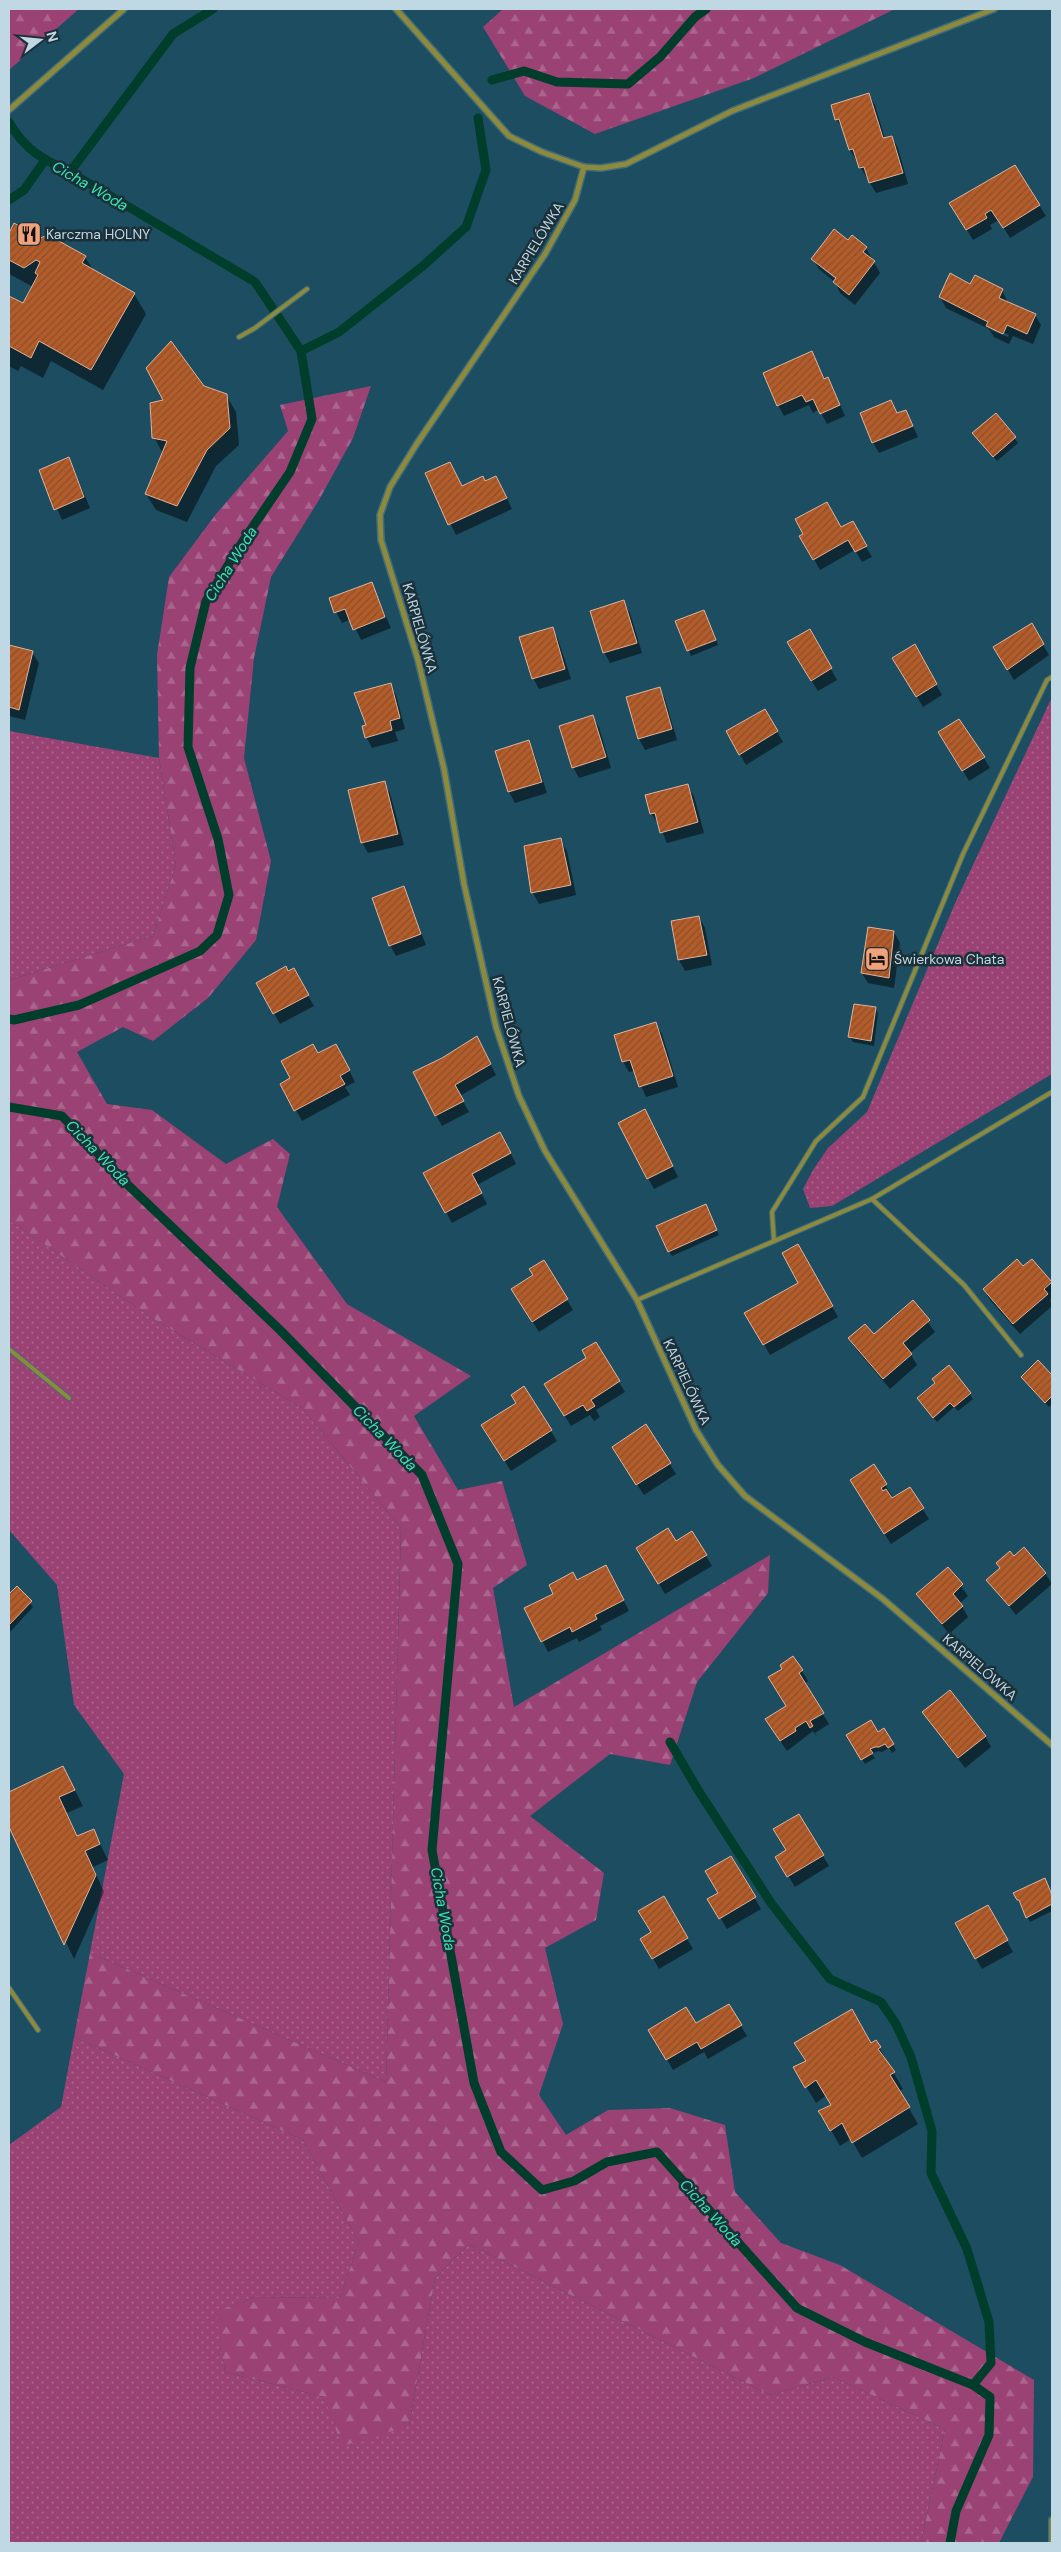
<svg xmlns="http://www.w3.org/2000/svg" width="1061" height="2552" viewBox="0 0 1061 2552" font-family="'DM Sans',sans-serif">
<style>
.grass{fill:url(#grass-dots)}
.forest{fill:url(#forest-firs)}
.shadow{fill:#0007;fill-rule:evenodd}
.lines{fill:none;stroke-linecap:round;stroke-linejoin:round}
.stream{stroke:#003d2b;stroke-width:9}
.building{fill:url(#building-hatch);stroke:#e0b39d}
.service-casing{stroke:#406c7d;stroke-width:6}
.minor-casing{stroke:#406c7d;stroke-width:8}
.service{stroke:#8d8a3b;stroke-width:4}
.minor{stroke:#8d8a3b;stroke-width:5}
.labels{text-anchor:middle;dominant-baseline:central;stroke-width:5;stroke-linejoin:round;paint-order:stroke}
.poi-label{font-size:14px;fill:#c0d8e4;stroke:#1c3039;text-anchor:start}
.street-label{font-size:14px;fill:#c0d8e4;stroke:#1c3039}
.water-label{font-size:15px;font-style:italic;fill:#37e7b3;stroke:#1c3039}
</style>
<defs>
<pattern id="grass-dots" width="8" height="8" patternUnits="userSpaceOnUse" patternTransform="scale(1.25)"><rect width="8" height="8" fill="#9a4274"/><path d="M2 2h.1M6 6h.1" fill="none" stroke="#aa658e" stroke-width="1.8" stroke-linecap="round"/></pattern>
<pattern id="forest-firs" width="22" height="20" patternUnits="userSpaceOnUse" patternTransform="scale(1.25)"><rect width="22" height="20" fill="#9a4274"/><path d="M5 1l3.5 6h-7zM16 11l3.5 6h-7z" fill="#aa658e"/></pattern>
<pattern id="building-hatch" width="6" height="6" patternUnits="userSpaceOnUse" patternTransform="scale(1.25)"><rect width="6" height="6" fill="#b55b27"/><path d="M-1 1l2-2M0 6l6-6M5 7l2-2" fill="none" stroke="#845133"/></pattern>
</defs>
<rect width="100%" height="100%" fill="#1c4d60"/>
<g class="grass">
<polygon points="1052,697 1052,1074 832,1206 810,1208 803,1189 813,1170 828,1148 867,1112 956,901"/>
<polygon points="9,731 159,758 176,865 153,936 9,980"/>
<polygon points="9,1220 154,1319 302,1408 401,1528 386,2082 90,1953 124,1774 74,1705 57,1585 9,1530"/>
<polygon points="74,2037 303,2140 359,2242 340,2298 254,2297 217,2312 225,2372 324,2397 409,2426 435,2278 469,2244 770,2395 833,2377 945,2429 921,2543 9,2543 9,2145 61,2107"/>
</g>
<g class="forest">
<polygon points="9,9 79,9 9,70"/>
<polygon points="503,9 895,9 754,78 595,134 525,96 483,27"/>
<polygon points="371,386 353,438 319,500 271,577 254,658 244,758 271,861 256,940 208,998 153,1041 123,1027 77,1052 107,1104 152,1110 226,1164 273,1139 290,1154 277,1207 347,1304 471,1376 414,1416 458,1490 502,1481 527,1565 493,1588 514,1707 770,1555 768,1593 697,1682 670,1765 610,1754 530,1816 604,1873 596,1920 545,1948 563,2024 539,2095 566,2135 608,2110 670,2108 725,2125 735,2192 781,2243 840,2265 1034,2380 1033,2477 999,2543 921,2543 945,2429 833,2377 770,2395 469,2244 435,2278 409,2426 342,2446 324,2397 225,2372 216,2312 254,2297 340,2298 359,2242 303,2140 74,2037 90,1953 386,2082 401,1528 302,1408 154,1319 9,1220 9,980 153,936 176,865 159,758 157,655 169,577 216,514 288,431 280,405"/>
</g>
<g class="shadow">
<polygon points="869,94 875,105 885,139 892,137 898,148 908,184 876,193 850,150 844,129 836,119"/>
<polygon points="1014,166 1046,216 1010,238 999,220 990,225 992,229 973,240 957,214"/>
<polygon points="15,225 40,239 85,257 94,271 134,294 146,314 103,390 51,361 43,378 21,366 18,371 9,366 9,297 24,305 33,287 11,275 9,271 9,236"/>
<path d="M848,242L866,248L880,273L855,305L840,293L835,282L819,269L813,259ZM820,264L841,281L840,283L820,267Z"/>
<path d="M971,286L1002,290L1008,303L1035,315L1041,325L1033,344L1013,336L1009,344L994,337L989,329L946,308L940,297ZM991,327L1009,335L1008,337L991,330Z"/>
<polygon points="811,353 825,380 833,389 845,416 827,424 819,409 813,413 809,405 784,416 778,405"/>
<polygon points="203,387 226,395 236,412 239,445 216,466 187,522 156,510 146,494 163,454 154,437"/>
<polygon points="906,411 918,437 879,453 873,443 897,415"/>
<polygon points="996,414 1018,443 997,461 977,438"/>
<polygon points="69,458 90,508 62,520 41,470"/>
<polygon points="426,474 462,487 485,483 502,488 512,509 456,535"/>
<polygon points="852,523 872,557 862,562 855,550 820,570 801,536 841,529"/>
<polygon points="371,583 391,628 361,640 351,619 342,623 336,612"/>
<polygon points="624,602 630,613 642,653 610,663 604,652"/>
<polygon points="704,611 718,645 691,656 677,622"/>
<polygon points="1031,625 1049,655 1014,680 1001,658"/>
<polygon points="552,628 558,639 571,679 539,689 533,678"/>
<polygon points="809,630 837,680 818,691 794,654"/>
<polygon points="9,646 32,652 39,663 25,720 9,716"/>
<polygon points="914,646 942,695 923,707 894,658"/>
<polygon points="390,685 396,695 405,729 395,732 398,741 372,748 366,737 368,726"/>
<polygon points="659,688 665,699 677,740 645,750 639,739 627,698"/>
<polygon points="765,711 783,742 746,765 727,731"/>
<polygon points="592,717 599,727 611,768 579,778 573,767"/>
<polygon points="968,732 990,768 969,781 946,743"/>
<polygon points="528,742 534,753 547,793 515,803 509,792 496,752"/>
<polygon points="384,783 390,793 404,845 368,853 362,842"/>
<polygon points="687,786 694,796 704,833 667,843 659,824 651,814 647,796"/>
<polygon points="560,840 567,851 576,895 539,904 533,893 526,847"/>
<polygon points="403,888 426,945 396,956 390,945"/>
<polygon points="699,917 705,928 712,965 685,971 679,960"/>
<polygon points="894,932 900,943 894,988 868,983 862,973"/>
<polygon points="293,970 314,1006 280,1024 257,983"/>
<polygon points="875,1008 878,1013 874,1046 853,1042 850,1037"/>
<polygon points="656,1024 662,1034 678,1087 646,1097 635,1071 629,1072 623,1062"/>
<polygon points="482,1048 496,1075 460,1096 469,1112 442,1126 436,1115 443,1059"/>
<polygon points="318,1055 342,1056 355,1082 345,1087 350,1095 302,1121 296,1110 292,1079"/>
<polygon points="650,1121 678,1177 654,1189 648,1178"/>
<polygon points="506,1144 516,1164 477,1185 487,1204 452,1223 425,1174"/>
<polygon points="708,1211 719,1235 672,1256 669,1251"/>
<polygon points="798,1246 838,1317 770,1355 746,1313 800,1283"/>
<polygon points="1023,1268 1051,1282 1052,1297 1050,1300 1052,1306 1020,1334 990,1300 984,1289"/>
<polygon points="535,1276 567,1300 573,1310 539,1332 519,1300"/>
<polygon points="913,1302 935,1332 910,1353 917,1365 890,1389 856,1349 849,1338 874,1336"/>
<polygon points="595,1343 625,1392 596,1410 600,1417 594,1421 590,1415 571,1426 552,1395 588,1358"/>
<polygon points="1038,1362 1052,1377 1052,1404 1049,1407 1022,1377"/>
<polygon points="524,1388 557,1441 511,1471 489,1436 517,1403"/>
<polygon points="970,1394 973,1399 958,1411 954,1407 937,1422 922,1404"/>
<polygon points="646,1426 676,1474 644,1495 619,1458"/>
<polygon points="874,1466 892,1496 890,1497 892,1500 922,1508 929,1519 891,1544 857,1491"/>
<polygon points="692,1533 712,1566 665,1594 638,1548 675,1542"/>
<polygon points="1014,1557 1045,1573 1052,1584 1016,1615 988,1580"/>
<polygon points="948,1568 968,1596 960,1603 968,1617 949,1634 918,1594"/>
<polygon points="612,1578 629,1611 600,1626 602,1630 579,1642 577,1638 548,1652 526,1609 577,1582"/>
<polygon points="17,1588 33,1607 9,1633 9,1596"/>
<polygon points="784,1669 802,1671 808,1681 804,1684 829,1724 815,1733 818,1738 813,1731 787,1751 773,1730 787,1706"/>
<polygon points="924,1713 985,1736 991,1747 965,1768"/>
<polygon points="884,1730 896,1750 892,1753 889,1748 882,1752 878,1751 872,1754 875,1758 865,1764 848,1735 878,1733"/>
<polygon points="63,1767 83,1806 67,1813 78,1837 93,1830 108,1860 93,1867 104,1892 74,1959 9,1824 9,1793"/>
<polygon points="798,1815 829,1866 795,1887 777,1857 787,1851"/>
<polygon points="731,1858 761,1909 727,1929 709,1899 719,1893"/>
<polygon points="1047,1884 1052,1894 1052,1911 1030,1922 1015,1894"/>
<polygon points="663,1898 693,1949 659,1969 642,1939 652,1933"/>
<polygon points="987,1906 1013,1952 982,1969 956,1924"/>
<polygon points="728,2005 747,2036 708,2059 704,2052 673,2070 650,2030 695,2025"/>
<polygon points="876,2042 903,2089 899,2091 918,2124 862,2158 851,2139 840,2146 822,2114 833,2105 827,2095 816,2103 804,2083 806,2062 795,2044 871,2044"/>
</g>
<g class="lines">
<g class="stream">
<polyline points="492,80 524,71 557,82 628,84 660,57 695,17 706,9"/>
<path d="M9,122C25,150 42,159 70,172L255,282L301,351L312,419L290,472L241,544L206,601L190,668L188,747L218,839L229,895L217,935L200,951L79,1005L14,1020L9,1019"/>
<polyline points="70,172 173,34 213,9"/>
<polyline points="9,200 24,190 45,160"/>
<polyline points="301,351 339,332 424,265 466,227 486,170 478,118"/>
<polyline points="9,1107 62,1116 129,1186 280,1330 422,1475 458,1564 432,1850 474,2083 501,2152 542,2190 574,2181 607,2162 657,2152 797,2308 865,2342 973,2385 990,2397 989,2435 956,2511 950,2543"/>
<polyline points="670,1742 698,1790 771,1903 830,1979 881,2002 896,2024 911,2057 932,2131 931,2173 967,2249 989,2322 991,2363 973,2385"/>
</g>
</g>
<g class="building">
<polygon points="869,93 883,138 892,136 903,173 869,183 864,167 859,168 853,149 849,150 839,119 835,120 831,105"/>
<polygon points="1015,165 1040,205 1003,228 991,210 985,214 987,218 966,230 949,203"/>
<polygon points="14,223 40,238 48,235 86,256 82,263 135,293 91,370 39,341 31,358 9,346 9,296 23,303 38,275 35,273 40,262 36,260 24,268 9,260 9,233"/>
<polygon points="834,229 848,240 852,235 867,247 863,252 875,261 849,295 833,282 836,278 811,259"/>
<polygon points="950,273 970,284 975,275 1003,289 999,298 1036,314 1027,334 1007,325 1003,334 986,326 988,322 939,297"/>
<polygon points="171,341 204,386 227,394 230,428 207,450 177,506 145,494 167,441 152,438 150,403 163,400 146,368"/>
<polygon points="812,351 824,379 828,377 840,405 820,414 813,399 806,402 802,395 777,406 763,373"/>
<polygon points="891,400 897,413 906,410 913,426 872,443 860,413"/>
<polygon points="996,413 1016,437 993,457 972,433"/>
<polygon points="69,457 84,497 54,510 39,470"/>
<polygon points="450,462 462,486 483,476 485,481 496,476 507,498 448,525 425,473"/>
<polygon points="827,502 841,527 853,521 867,546 855,552 848,540 813,560 799,536 803,534 795,519"/>
<polygon points="372,582 385,617 353,630 345,609 334,613 329,598"/>
<polygon points="624,600 637,643 603,653 590,611"/>
<polygon points="704,610 716,640 687,651 675,621"/>
<polygon points="1032,623 1044,644 1007,670 993,647"/>
<polygon points="553,627 565,669 532,679 519,637"/>
<polygon points="810,629 832,668 811,681 787,642"/>
<polygon points="915,644 937,684 916,697 892,658"/>
<polygon points="9,645 33,651 19,710 9,707"/>
<polygon points="391,683 400,718 390,721 392,730 365,738 362,726 366,725 354,693"/>
<polygon points="660,687 672,729 638,739 626,697"/>
<polygon points="765,709 778,731 739,755 726,731"/>
<polygon points="593,715 606,757 572,768 559,726"/>
<polygon points="959,719 985,757 962,771 938,732"/>
<polygon points="529,740 542,782 508,792 495,751"/>
<polygon points="385,781 398,834 361,843 348,790"/>
<polygon points="688,784 698,822 660,833 655,813 650,814 645,795"/>
<polygon points="561,838 571,885 531,893 524,846"/>
<polygon points="404,886 421,934 389,946 372,898"/>
<polygon points="699,916 707,955 678,960 671,921"/>
<polygon points="868,927 894,931 889,978 861,973"/>
<polygon points="286,966 288,971 294,968 309,995 273,1014 256,983"/>
<polygon points="854,1004 876,1007 871,1041 848,1037"/>
<polygon points="656,1022 673,1076 639,1087 630,1060 622,1062 614,1035"/>
<polygon points="477,1036 491,1064 455,1085 464,1101 435,1116 413,1072 442,1058"/>
<polygon points="313,1044 318,1053 336,1044 350,1070 340,1076 345,1084 294,1111 280,1084 290,1078 281,1061"/>
<polygon points="645,1109 673,1166 647,1179 618,1123"/>
<polygon points="500,1132 511,1153 472,1174 482,1193 445,1213 423,1173"/>
<polygon points="706,1204 717,1230 668,1252 656,1226"/>
<polygon points="798,1244 833,1306 763,1345 744,1313 798,1283 782,1253"/>
<polygon points="1017,1259 1023,1266 1032,1259 1052,1282 1044,1289 1048,1294 1013,1324 983,1289"/>
<polygon points="544,1260 568,1299 532,1322 511,1289 533,1275 529,1269"/>
<polygon points="913,1300 930,1320 903,1343 912,1354 883,1379 848,1338 865,1324 874,1334"/>
<polygon points="596,1342 620,1381 591,1400 595,1406 587,1411 583,1405 564,1416 544,1384 586,1358 582,1350"/>
<polygon points="1038,1360 1052,1375 1052,1396 1045,1403 1021,1377"/>
<polygon points="949,1365 971,1393 954,1407 950,1403 933,1418 917,1398 935,1383 932,1379"/>
<polygon points="524,1386 552,1430 504,1461 481,1425 516,1403 511,1395"/>
<polygon points="646,1424 671,1463 636,1485 612,1447"/>
<polygon points="874,1464 887,1484 881,1488 883,1491 886,1489 892,1498 910,1487 924,1508 884,1534 850,1480"/>
<polygon points="668,1528 676,1541 692,1531 707,1555 658,1584 636,1548"/>
<polygon points="1024,1547 1046,1573 1009,1606 986,1580 1000,1568 996,1563 1010,1551 1014,1556"/>
<polygon points="606,1565 624,1600 595,1615 597,1619 572,1632 570,1627 541,1642 524,1608 553,1594 549,1585 573,1572 577,1580"/>
<polygon points="948,1567 963,1584 953,1594 963,1606 942,1624 916,1594"/>
<polygon points="17,1586 32,1601 9,1625 9,1594"/>
<polygon points="793,1656 803,1670 799,1673 824,1713 810,1721 813,1726 810,1728 806,1721 795,1728 796,1731 780,1741 765,1719 786,1706 768,1677 782,1669 780,1665"/>
<polygon points="950,1690 986,1736 958,1758 922,1712"/>
<polygon points="871,1720 878,1732 884,1728 894,1744 888,1748 885,1744 879,1747 875,1747 870,1749 873,1753 861,1760 846,1735"/>
<polygon points="63,1766 75,1790 59,1797 77,1836 94,1829 100,1844 85,1851 96,1875 64,1945 9,1827 9,1792"/>
<polygon points="799,1814 824,1855 787,1877 775,1857 786,1850 773,1829"/>
<polygon points="731,1856 756,1897 719,1919 707,1899 718,1893 705,1871"/>
<polygon points="1045,1878 1052,1895 1052,1904 1026,1918 1019,1900 1017,1900 1013,1893"/>
<polygon points="664,1896 688,1938 652,1959 640,1939 651,1932 638,1911"/>
<polygon points="988,1905 1008,1940 975,1959 955,1923"/>
<polygon points="729,2004 742,2025 701,2049 697,2042 666,2060 648,2030 686,2007 696,2023"/>
<polygon points="852,2009 871,2043 876,2040 881,2047 878,2049 895,2072 890,2075 910,2107 852,2143 842,2123 830,2131 821,2115 818,2111 831,2105 816,2080 805,2088 793,2067 806,2061 794,2043"/>
</g>
<g class="lines">
<defs>
<g id="service">
<polyline points="239,337 255,328 307,289"/>
<polyline points="872,1199 964,1285 1021,1355"/>
<polyline points="774,1241 772,1212 816,1141 863,1097 963,854 1047,680 1052,677"/>
<polyline points="637,1300 872,1199 1052,1092"/>
<polyline points="9,1349 69,1398"/>
<polyline points="9,1988 38,2030"/>
</g>
<g id="minor">
<polyline points="396,9 509,136 542,152 584,167 601,168 626,164 732,111 994,9"/>
<polyline points="9,110 124,9"/>
<polyline points="584,167 575,200 545,254 416,445 390,487 380,515 381,540 418,660 444,769 464,884 496,1027 519,1096 545,1151 637,1300 696,1430 718,1465 745,1496 883,1599 1052,1745"/>
<polyline points="1052,2543 1052,2520"/>
</g>
</defs>
<use href="#service" class="service-casing"/>
<use href="#minor" class="minor-casing"/>
<use href="#service" class="service"/>
<use href="#minor" class="minor"/>
</g>
<defs>
<symbol id="restaurant-square" viewBox="-11 -11 22 22"><rect x="-9" y="-9" width="18" height="18" rx="4" fill="#f0a27a" stroke="#1c3039"/><path d="M-5-6h1v4h1v-4h1v4h1v-4h1v5L-1.5 .5V6h-2V.5L-5-1ZM5-6V6H3V1.5H1.5Q1.5-4 5-6Z" fill="#111"/></symbol>
<symbol id="hotel-square" viewBox="-11 -11 22 22"><rect x="-9" y="-9" width="18" height="18" rx="4" fill="#f0a27a" stroke="#1c3039"/><path d="M-6-4.5h1.5V1H6V5H4.5V3h-9V5H-6ZM-4 0a1.8 1.8 0 1 1 3.6 0ZM.5 0V-2.5h3Q6-2.5 6 0Z" fill="#111"/></symbol>
</defs>
<g fill-rule="evenodd">
<use href="#restaurant-square" x="15" y="220" width="28" height="28"/>
<use href="#hotel-square" x="863" y="945" width="28" height="28"/>
</g>
<g class="labels">
<g class="poi-label">
<text x="46" y="234">Karczma HOLNY</text>
<text x="894" y="959">Świerkowa Chata</text>
</g>
<g class="street-label">
<text transform="translate(536 243) rotate(-59)">KARPIELÓWKA</text>
<text transform="translate(420 628) rotate(74)">KARPIELÓWKA</text>
<text transform="translate(509 1022) rotate(75)">KARPIELÓWKA</text>
<text transform="translate(687 1382) rotate(65)">KARPIELÓWKA</text>
<text transform="translate(980 1667) rotate(41)">KARPIELÓWKA</text>
</g>
<g class="water-label">
<text transform="translate(90 186) rotate(30)">Cicha Woda</text>
<text transform="translate(231 564) rotate(-58)">Cicha Woda</text>
<text transform="translate(98 1153) rotate(46)">Cicha Woda</text>
<text transform="translate(385 1438) rotate(46)">Cicha Woda</text>
<text transform="translate(443 1909) rotate(80)">Cicha Woda</text>
<text transform="translate(711 2213) rotate(48)">Cicha Woda</text>
</g>
</g>
<rect width="1061" height="2552" fill="none" stroke="#c0d8e4" stroke-width="20"/>
<g transform="translate(40 40) rotate(74)" stroke="#1c3039" stroke-width="4" paint-order="stroke">
<path d="M0-4L9 19L0 12L-9 19Z" fill="#c0d8e4"/>
<text y="-8" font-size="14" font-weight="bold" text-anchor="middle" fill="#c0d8e4">N</text>
</g>
</svg>
